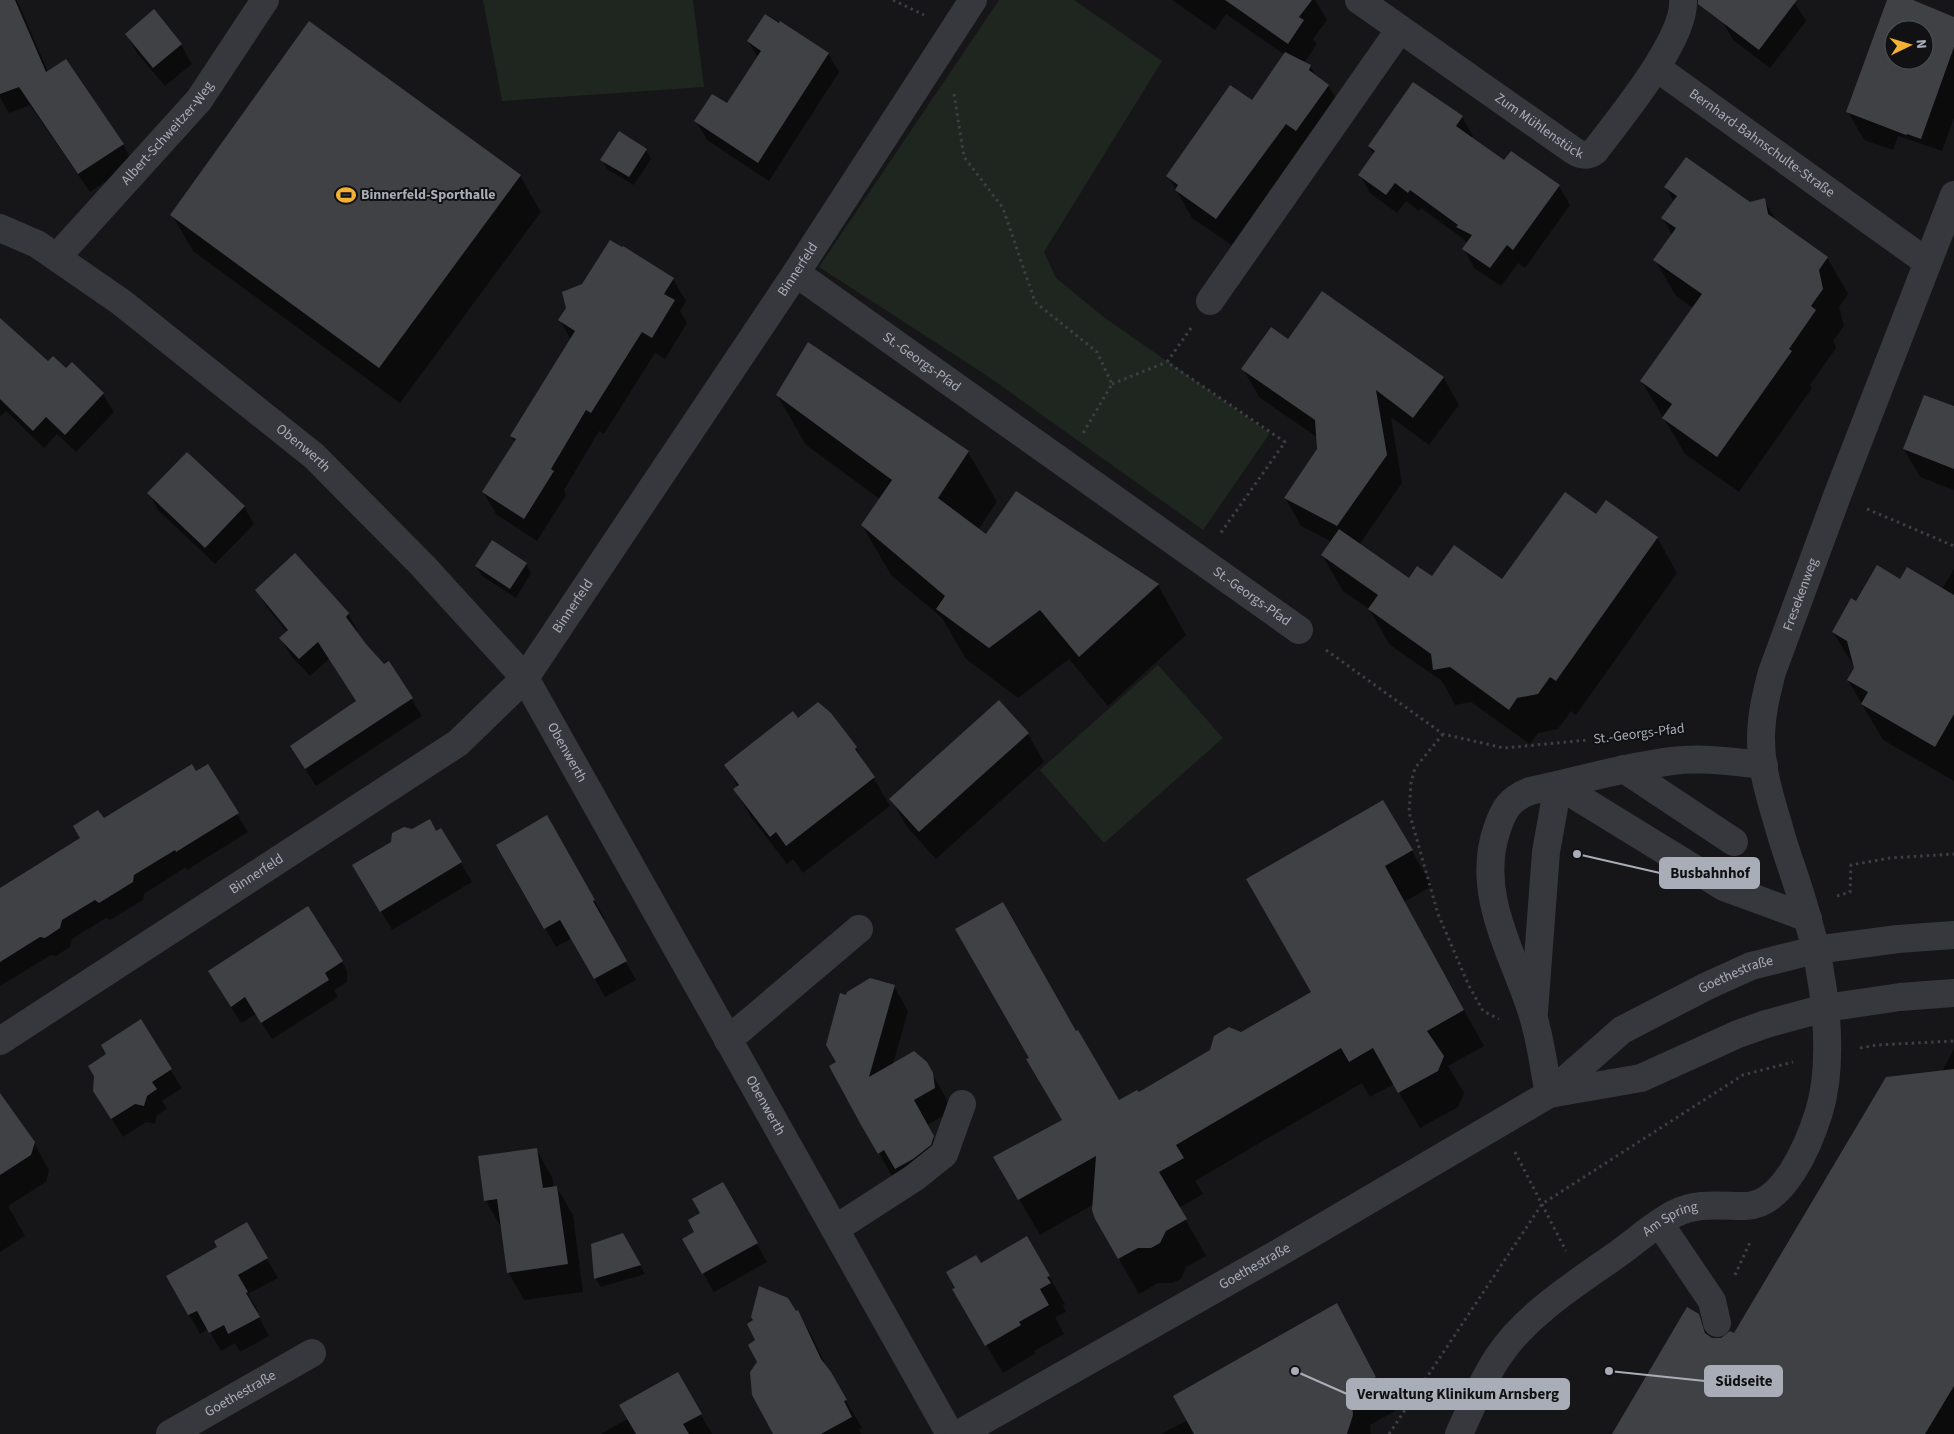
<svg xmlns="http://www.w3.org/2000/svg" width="1954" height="1434" viewBox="0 0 1954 1434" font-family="'Source Sans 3',sans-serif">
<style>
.green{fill:#1e261f}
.shadow{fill:#0007;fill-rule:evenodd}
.building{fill:#404145;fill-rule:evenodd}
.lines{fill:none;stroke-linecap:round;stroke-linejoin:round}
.path{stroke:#3d3f44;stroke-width:3;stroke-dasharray:2.5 4;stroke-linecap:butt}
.minor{stroke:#37383d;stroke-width:28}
.labels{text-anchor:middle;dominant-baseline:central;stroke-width:4;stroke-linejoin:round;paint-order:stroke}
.street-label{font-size:14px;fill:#a8adb8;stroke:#111113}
.poi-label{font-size:14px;font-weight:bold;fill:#a8adb8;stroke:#111113;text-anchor:start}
.leader{fill:none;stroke:#a8adb8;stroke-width:2}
.callout-dot{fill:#a8adb8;stroke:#111113;stroke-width:2}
.callout{fill:#a8adb8;stroke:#a8adb8;stroke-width:2}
.callout-label{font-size:15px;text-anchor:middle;font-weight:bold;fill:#111}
</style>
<rect width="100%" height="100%" fill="#161618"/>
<g class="green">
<polygon points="483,0 693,0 704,87 502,101"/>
<polygon points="999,0 1074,0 1162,61 1044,252 1056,278 1105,318 1270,433 1203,530 986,375 819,267"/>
<polygon points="1158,665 1223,738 1104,843 1040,770"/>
</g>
<g class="shadow">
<polygon points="0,0 17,0 48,72 123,144 133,163 90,192 30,105 9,113 0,97"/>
<polygon points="1172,0 1315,0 1327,20 1313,39 1317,44 1304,63 1310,66 1317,77 1328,85 1344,113 1233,246 1192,218 1168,176 1252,101 1285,55 1226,14 1215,30"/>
<polygon points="1719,0 1791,0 1795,3 1806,21 1770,68 1733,40 1722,21"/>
<path d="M1889,0H1906L1950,15L1954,18V118L1942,151L1898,136L1893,150L1864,140L1848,112ZM1894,30H1924V60H1894Z"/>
<polygon points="154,11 181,45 192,64 165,86 137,53 126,34"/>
<polygon points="766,14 828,53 839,72 769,181 707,140 696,121 728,105 758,58 748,41"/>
<polygon points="1462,117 1473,136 1471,138 1504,162 1559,186 1570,205 1525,268 1518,263 1501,286 1474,268 1464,249 1467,244 1465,240 1421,208 1419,211 1406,201 1397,213 1370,193 1360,175 1374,155 1369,147"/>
<polygon points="646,150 651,159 634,185 607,169 602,160"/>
<polygon points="520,176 541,212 400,403 193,251 172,215"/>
<polygon points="1666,187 1750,203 1764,200 1777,222 1827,257 1848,294 1839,307 1844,326 1833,341 1836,348 1810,385 1812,388 1739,492 1685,454 1642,382 1693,308 1676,296 1655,260 1672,235 1663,218 1674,202"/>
<polygon points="622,249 673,279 686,301 680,311 687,323 665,359 655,353 604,434 599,431 564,490 566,495 537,541 496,514 483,492 515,442 511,436 571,340 560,320 582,285"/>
<polygon points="0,341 66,370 72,364 103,394 114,412 76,452 57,434 44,448 6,411 0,417"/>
<polygon points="1289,341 1443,377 1459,405 1429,445 1391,417 1402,483 1359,545 1409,580 1432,578 1502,581 1596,516 1657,537 1677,573 1576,715 1571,711 1558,729 1538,733 1530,744 1471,702 1455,705 1442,681 1390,645 1369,609 1343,591 1322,555 1332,542 1301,526 1285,498 1319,450 1318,438 1259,397 1243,369"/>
<polygon points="777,395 968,452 997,502 978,530 987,536 1158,585 1186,635 1108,706 1069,659 1018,698 966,659 942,618 891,575 862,525 880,499 806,445"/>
<polygon points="1954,401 1954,490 1920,477 1904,449 1952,407"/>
<polygon points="187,453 244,507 254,524 215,564 158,510 149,493"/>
<polygon points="526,564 531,573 516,598 482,576 476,566"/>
<polygon points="1954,569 1954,781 1883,740 1848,680 1855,668 1833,632 1857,603 1942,589"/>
<polygon points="257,590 348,614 358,631 356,633 384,665 388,662 422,716 316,786 302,764 357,702 329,659 310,676 291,656 281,638 287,632 267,607"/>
<polygon points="830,714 856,748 890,806 803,873 793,859 787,864 751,817 735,789 738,787 725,765 798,719"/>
<polygon points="1028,734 1044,762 936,859 907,827 891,799"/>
<polygon points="208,766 248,832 187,870 186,867 144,894 143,900 110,920 106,918 72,939 70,947 56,956 51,955 0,986 0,889 82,838 104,820"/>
<polygon points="1386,806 1432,886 1404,902 1484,1046 1448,1066 1464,1093 1458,1107 1420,1128 1394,1084 1370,1097 1362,1083 1195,1181 1203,1194 1179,1208 1206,1256 1186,1267 1181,1279 1172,1283 1158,1283 1139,1294 1096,1218 1094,1204 1040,1235 995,1158 1064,1120 1076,1032 1118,1102 1139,1093 1313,992"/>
<polygon points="547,817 605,919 602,921 636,980 605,997 572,938 556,947 498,845"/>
<polygon points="412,830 436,832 441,830 472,882 392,930 354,866"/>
<polygon points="337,953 347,971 347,982 334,990 338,997 272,1039 256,1014 241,1023 219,988"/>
<polygon points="894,986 908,1011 893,1064 926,1063 946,1098 949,1113 927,1125 947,1162 893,1178 879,1153 837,1063 847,996"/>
<polygon points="140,1021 182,1088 162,1101 167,1109 157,1115 155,1124 146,1122 123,1137 106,1110 107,1054"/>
<polygon points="1954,1049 1954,1434 1614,1434 1698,1315 1712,1339 1721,1339 1734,1335 1942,1071"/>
<polygon points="0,1104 34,1143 49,1170 46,1182 8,1206 25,1236 0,1252"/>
<polygon points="536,1149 552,1177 554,1188 557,1188 573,1215 583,1292 524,1300 508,1272 502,1229 486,1201 480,1157"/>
<polygon points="722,1183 767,1262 714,1292 683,1239 696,1232 702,1214"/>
<polygon points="247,1224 278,1278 248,1294 258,1311 256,1312 269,1336 240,1352 235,1343 221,1351 208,1329 200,1334 167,1276 219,1247"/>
<polygon points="622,1234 645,1274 601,1287 595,1278"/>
<polygon points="1027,1238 1065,1304 1063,1305 1066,1312 1055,1317 1064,1334 1034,1351 1036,1353 1003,1373 954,1290 980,1265"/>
<polygon points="1337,1305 1395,1411 1370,1425 1371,1434 1161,1434 1188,1420"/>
<polygon points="798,1312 814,1340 828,1370 862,1428 859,1430 861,1434 775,1434 796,1313"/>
<polygon points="678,1374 712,1434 601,1434 629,1418"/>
</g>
<g class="building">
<polygon points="0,0 15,0 46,72 66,59 124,144 78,174 19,87 0,94"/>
<polygon points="1225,0 1312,0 1299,17 1304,20 1288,44"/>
<polygon points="1698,0 1797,0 1759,50 1698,4"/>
<path d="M1887,0H1913L1954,17V47L1921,139L1907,134L1906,135L1846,112ZM1894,30H1924V60H1894Z"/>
<polygon points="154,9 182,44 153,68 125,34"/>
<polygon points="765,14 779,23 780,21 829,53 758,163 694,121 712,94 727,103 761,51 747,41"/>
<polygon points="309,21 521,175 379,368 170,215"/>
<polygon points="1285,52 1311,65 1309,70 1329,85 1296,131 1286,124 1216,219 1175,190 1178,185 1166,176 1230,85 1252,100"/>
<polygon points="1413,82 1463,116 1456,126 1504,160 1511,151 1560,185 1513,250 1507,245 1490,268 1462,249 1472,235 1456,227 1458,225 1410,190 1408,193 1395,183 1386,195 1358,175 1375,151 1368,146"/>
<polygon points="619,131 647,149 629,177 600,160"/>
<polygon points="1686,157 1750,202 1765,198 1768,214 1828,257 1819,270 1823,289 1811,306 1816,310 1789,349 1792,351 1717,457 1662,418 1672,404 1640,381 1702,294 1653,260 1676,228 1661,218 1677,196 1664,187"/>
<polygon points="610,240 622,247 623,246 674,278 664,294 675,300 652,338 642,332 591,413 586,410 551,469 554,471 524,519 482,492 516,439 510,436 575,331 558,320 566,308 562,292 582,284"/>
<polygon points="1322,291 1444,377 1413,418 1376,390 1387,455 1337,526 1284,498 1317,449 1315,420 1241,369 1271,327 1288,339"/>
<polygon points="0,318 48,361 53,356 66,368 72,362 104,393 65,435 46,417 33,431 0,399"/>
<polygon points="808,342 969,451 938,498 986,534 1016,491 1159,584 1079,657 1040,610 989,648 936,609 945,596 861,525 892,480 776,395"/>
<polygon points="1924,395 1954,406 1954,469 1903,449"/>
<polygon points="187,452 245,506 205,548 147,493"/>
<polygon points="1565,492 1596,514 1606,500 1658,537 1556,681 1550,677 1538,694 1517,698 1509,710 1450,667 1433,670 1431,654 1368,609 1378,595 1321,555 1339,529 1409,578 1417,566 1432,576 1454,545 1502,579"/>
<polygon points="492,540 527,563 510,589 475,566"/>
<polygon points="295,553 349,613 346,617 366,644 384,664 389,661 413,698 305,769 290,746 356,701 318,642 299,659 279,638 288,630 255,590"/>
<polygon points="1877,565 1900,579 1907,567 1954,595 1954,714 1935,747 1861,704 1868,692 1847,680 1854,668 1847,641 1832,632 1851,598 1856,601"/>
<polygon points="999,700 1029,733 919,832 889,799"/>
<polygon points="818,702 831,713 857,747 855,749 875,777 786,846 776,832 770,837 733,789 739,785 724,765 793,711 798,718"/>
<polygon points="192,764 196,771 208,764 239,813 176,852 175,850 134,875 133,882 99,903 95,900 62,920 60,928 45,938 40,937 0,962 0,888 80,838 73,826 98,810 104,818"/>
<polygon points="1383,800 1413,850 1385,866 1464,1010 1427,1031 1444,1056 1438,1071 1398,1093 1373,1048 1349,1062 1341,1048 1176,1145 1184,1158 1159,1172 1187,1219 1166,1231 1160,1243 1151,1248 1138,1248 1118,1259 1095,1219 1092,1210 1096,1156 1018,1200 993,1157 1062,1120 1026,1059 1029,1058 955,929 1003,902 1076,1031 1078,1030 1119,1100 1137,1090 1139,1092 1210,1050 1214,1036 1229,1027 1241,1032 1311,992 1246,879"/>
<polygon points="547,815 595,900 593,901 627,961 594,979 560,920 544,929 496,845"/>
<polygon points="430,819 436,831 441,828 462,862 380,912 352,865 391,842 392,833 404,827 412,829"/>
<polygon points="308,906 343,961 325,973 329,980 261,1023 245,997 231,1007 208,971"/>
<polygon points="870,978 895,985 869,1077 914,1051 927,1062 933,1073 935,1088 914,1100 934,1136 931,1145 913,1159 895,1169 884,1150 878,1154 861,1125 829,1066 836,1062 826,1045 840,993 846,995 847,992"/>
<polygon points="141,1019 172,1069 152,1082 157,1089 147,1096 144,1106 135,1104 111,1119 93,1091 94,1076 88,1066 106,1054 101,1045"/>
<polygon points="1954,1069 1954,1386 1925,1434 1612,1434 1687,1307 1699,1314 1705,1333 1712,1338 1721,1338 1730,1331 1734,1333 1886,1077"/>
<polygon points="0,1093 35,1142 31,1155 0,1175"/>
<polygon points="537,1148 543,1188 557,1186 568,1264 507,1273 497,1199 484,1201 478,1156"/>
<polygon points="723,1182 758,1243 702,1274 682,1239 694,1232 688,1220 700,1213 692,1199"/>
<polygon points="247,1222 268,1258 238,1275 248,1292 246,1293 260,1317 228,1334 224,1325 209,1333 197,1311 188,1315 166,1276 217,1247 214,1241"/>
<polygon points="623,1233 641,1265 594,1279 591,1244"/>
<polygon points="1027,1236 1050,1276 1047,1277 1051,1283 1040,1289 1049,1305 1019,1322 1021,1325 985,1346 952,1289 955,1288 946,1272 976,1255 981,1263"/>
<polygon points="759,1286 788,1298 796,1311 798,1310 821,1359 831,1372 847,1400 844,1401 852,1417 821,1434 773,1434 752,1395 750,1372 757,1362 748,1345 755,1340 747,1324 753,1320 751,1317"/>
<polygon points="1337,1303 1376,1377 1351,1391 1353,1415 1347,1434 1194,1434 1173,1396"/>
<polygon points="678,1372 702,1414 683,1424 689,1434 636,1434 619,1405"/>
</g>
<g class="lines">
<g class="path">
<polyline points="893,0 924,15"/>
<polyline points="954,94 964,157 1003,208 1035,302 1097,352 1112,384 1082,435"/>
<polyline points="1191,328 1167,362 1285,442 1220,534"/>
<polyline points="1112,384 1167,362"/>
<polyline points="1867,509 1954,546"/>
<polyline points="1326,650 1443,734 1504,748 1588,740"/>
<polyline points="1443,734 1415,768 1411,783 1409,812 1438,914 1469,986 1483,1011 1499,1019"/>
<polyline points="1837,896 1850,892 1851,865 1890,858 1954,854"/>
<polyline points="1860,1048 1877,1045 1954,1041"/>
<polyline points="1515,1152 1566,1251"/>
<polyline points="1735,1275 1751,1240"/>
<polyline points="1389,1434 1542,1204 1743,1075 1793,1062"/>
</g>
<g class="minor">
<path id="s1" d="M1359,0L1574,151C1582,156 1588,156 1595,151C1619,119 1686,39 1683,0"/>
<path id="s2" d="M1657,68L1927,262"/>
<path id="s3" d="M0,228L37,244L121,302L314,456L423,566L525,678L950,1434"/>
<path id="s4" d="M57,257L199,100L265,0"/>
<path id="s5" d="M796,273L1299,630"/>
<polyline points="1210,301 1400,29"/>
<polyline points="1624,769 1734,842"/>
<polyline points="1558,785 1724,887 1808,918"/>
<polyline points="1534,1012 1546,852 1558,785"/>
<polyline points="728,1040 859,929"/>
<path id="s6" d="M0,1041L458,743L525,678L796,273L973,0"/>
<path d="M1549,1094C1544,1069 1541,1043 1534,1019C1516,957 1474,896 1497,829C1504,808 1510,799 1530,791C1577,781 1624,767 1672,761C1702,757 1734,762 1764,765"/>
<polyline points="1549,1094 1641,1078 1738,1034 1766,1024 1825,1008 1900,997 1954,993"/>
<polyline points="1660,1224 1712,1301 1717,1323"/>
<polyline points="835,1229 914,1178 944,1154 962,1104"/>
<path id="s7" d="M170,1434L312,1353"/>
<path id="s8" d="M959,1434L1282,1251L1549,1094L1622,1030L1707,986L1751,966L1815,950L1898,939L1954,935"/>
<path id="s9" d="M1459,1434C1471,1408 1482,1381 1498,1357C1527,1314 1574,1285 1615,1256C1635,1242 1653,1225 1674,1214C1696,1202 1721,1206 1746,1206C1784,1205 1809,1144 1819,1112C1836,1056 1824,973 1807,917C1800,890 1790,864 1782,838C1773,806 1761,773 1761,739C1761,716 1766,695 1772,672L1837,496L1954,195"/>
</g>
</g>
<defs>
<symbol id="stadium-bare" viewBox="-9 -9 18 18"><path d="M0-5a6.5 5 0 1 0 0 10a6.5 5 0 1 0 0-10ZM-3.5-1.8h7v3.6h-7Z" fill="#f2b134" stroke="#111113" stroke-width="2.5" paint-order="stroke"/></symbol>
</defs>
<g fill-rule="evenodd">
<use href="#stadium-bare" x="332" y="181" width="28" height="28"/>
</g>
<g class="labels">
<g class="street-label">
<text stroke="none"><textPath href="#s1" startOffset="220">Zum Mühlenstück</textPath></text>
<text stroke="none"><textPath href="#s4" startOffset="166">Albert-Schweitzer-Weg</textPath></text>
<text stroke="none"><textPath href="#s2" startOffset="129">Bernhard-Bahnschulte-Straße</textPath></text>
<text stroke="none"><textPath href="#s6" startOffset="1131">Binnerfeld</textPath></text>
<text stroke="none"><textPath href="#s5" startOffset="154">St.-Georgs-Pfad</textPath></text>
<text stroke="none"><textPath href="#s3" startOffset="376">Obenwerth</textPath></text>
<text stroke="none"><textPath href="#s9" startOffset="1046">Fresekenweg</textPath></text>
<text stroke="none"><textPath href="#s5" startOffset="559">St.-Georgs-Pfad</textPath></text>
<text stroke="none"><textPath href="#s6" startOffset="726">Binnerfeld</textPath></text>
<text transform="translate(1639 734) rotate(-7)">St.-Georgs-Pfad</text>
<text stroke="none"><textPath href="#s3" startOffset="781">Obenwerth</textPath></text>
<text stroke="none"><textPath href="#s6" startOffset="306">Binnerfeld</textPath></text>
<text stroke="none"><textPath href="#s8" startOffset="905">Goethestraße</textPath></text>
<text stroke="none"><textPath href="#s3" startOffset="1186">Obenwerth</textPath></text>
<text stroke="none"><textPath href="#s9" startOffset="309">Am Spring</textPath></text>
<text stroke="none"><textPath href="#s8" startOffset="340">Goethestraße</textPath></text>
<text stroke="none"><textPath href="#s7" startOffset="81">Goethestraße</textPath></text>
</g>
<g class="poi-label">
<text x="361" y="195">Binnerfeld-Sporthalle</text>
</g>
</g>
<path class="leader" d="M1577 854L1660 873M1609 1371L1705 1381M1295 1371L1347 1394"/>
<g class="callout-dot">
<circle cx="1577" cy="854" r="5"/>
<circle cx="1609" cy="1371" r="5"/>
<circle cx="1295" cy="1371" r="5"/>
</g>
<g class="callout">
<rect x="1660" y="858" width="99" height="30" rx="5"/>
<rect x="1705" y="1366" width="77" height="30" rx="5"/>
<rect x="1347" y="1379" width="222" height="30" rx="5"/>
</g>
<g class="callout-label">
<text x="1710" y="878">Busbahnhof</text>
<text x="1744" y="1386">Südseite</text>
<text x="1458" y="1399">Verwaltung Klinikum Arnsberg</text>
</g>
<g transform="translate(1909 45) rotate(85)"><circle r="24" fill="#111113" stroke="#4d4f55"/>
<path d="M0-4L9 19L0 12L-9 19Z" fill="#f2b134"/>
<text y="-8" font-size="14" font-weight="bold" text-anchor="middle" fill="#a8adb8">N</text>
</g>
</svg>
